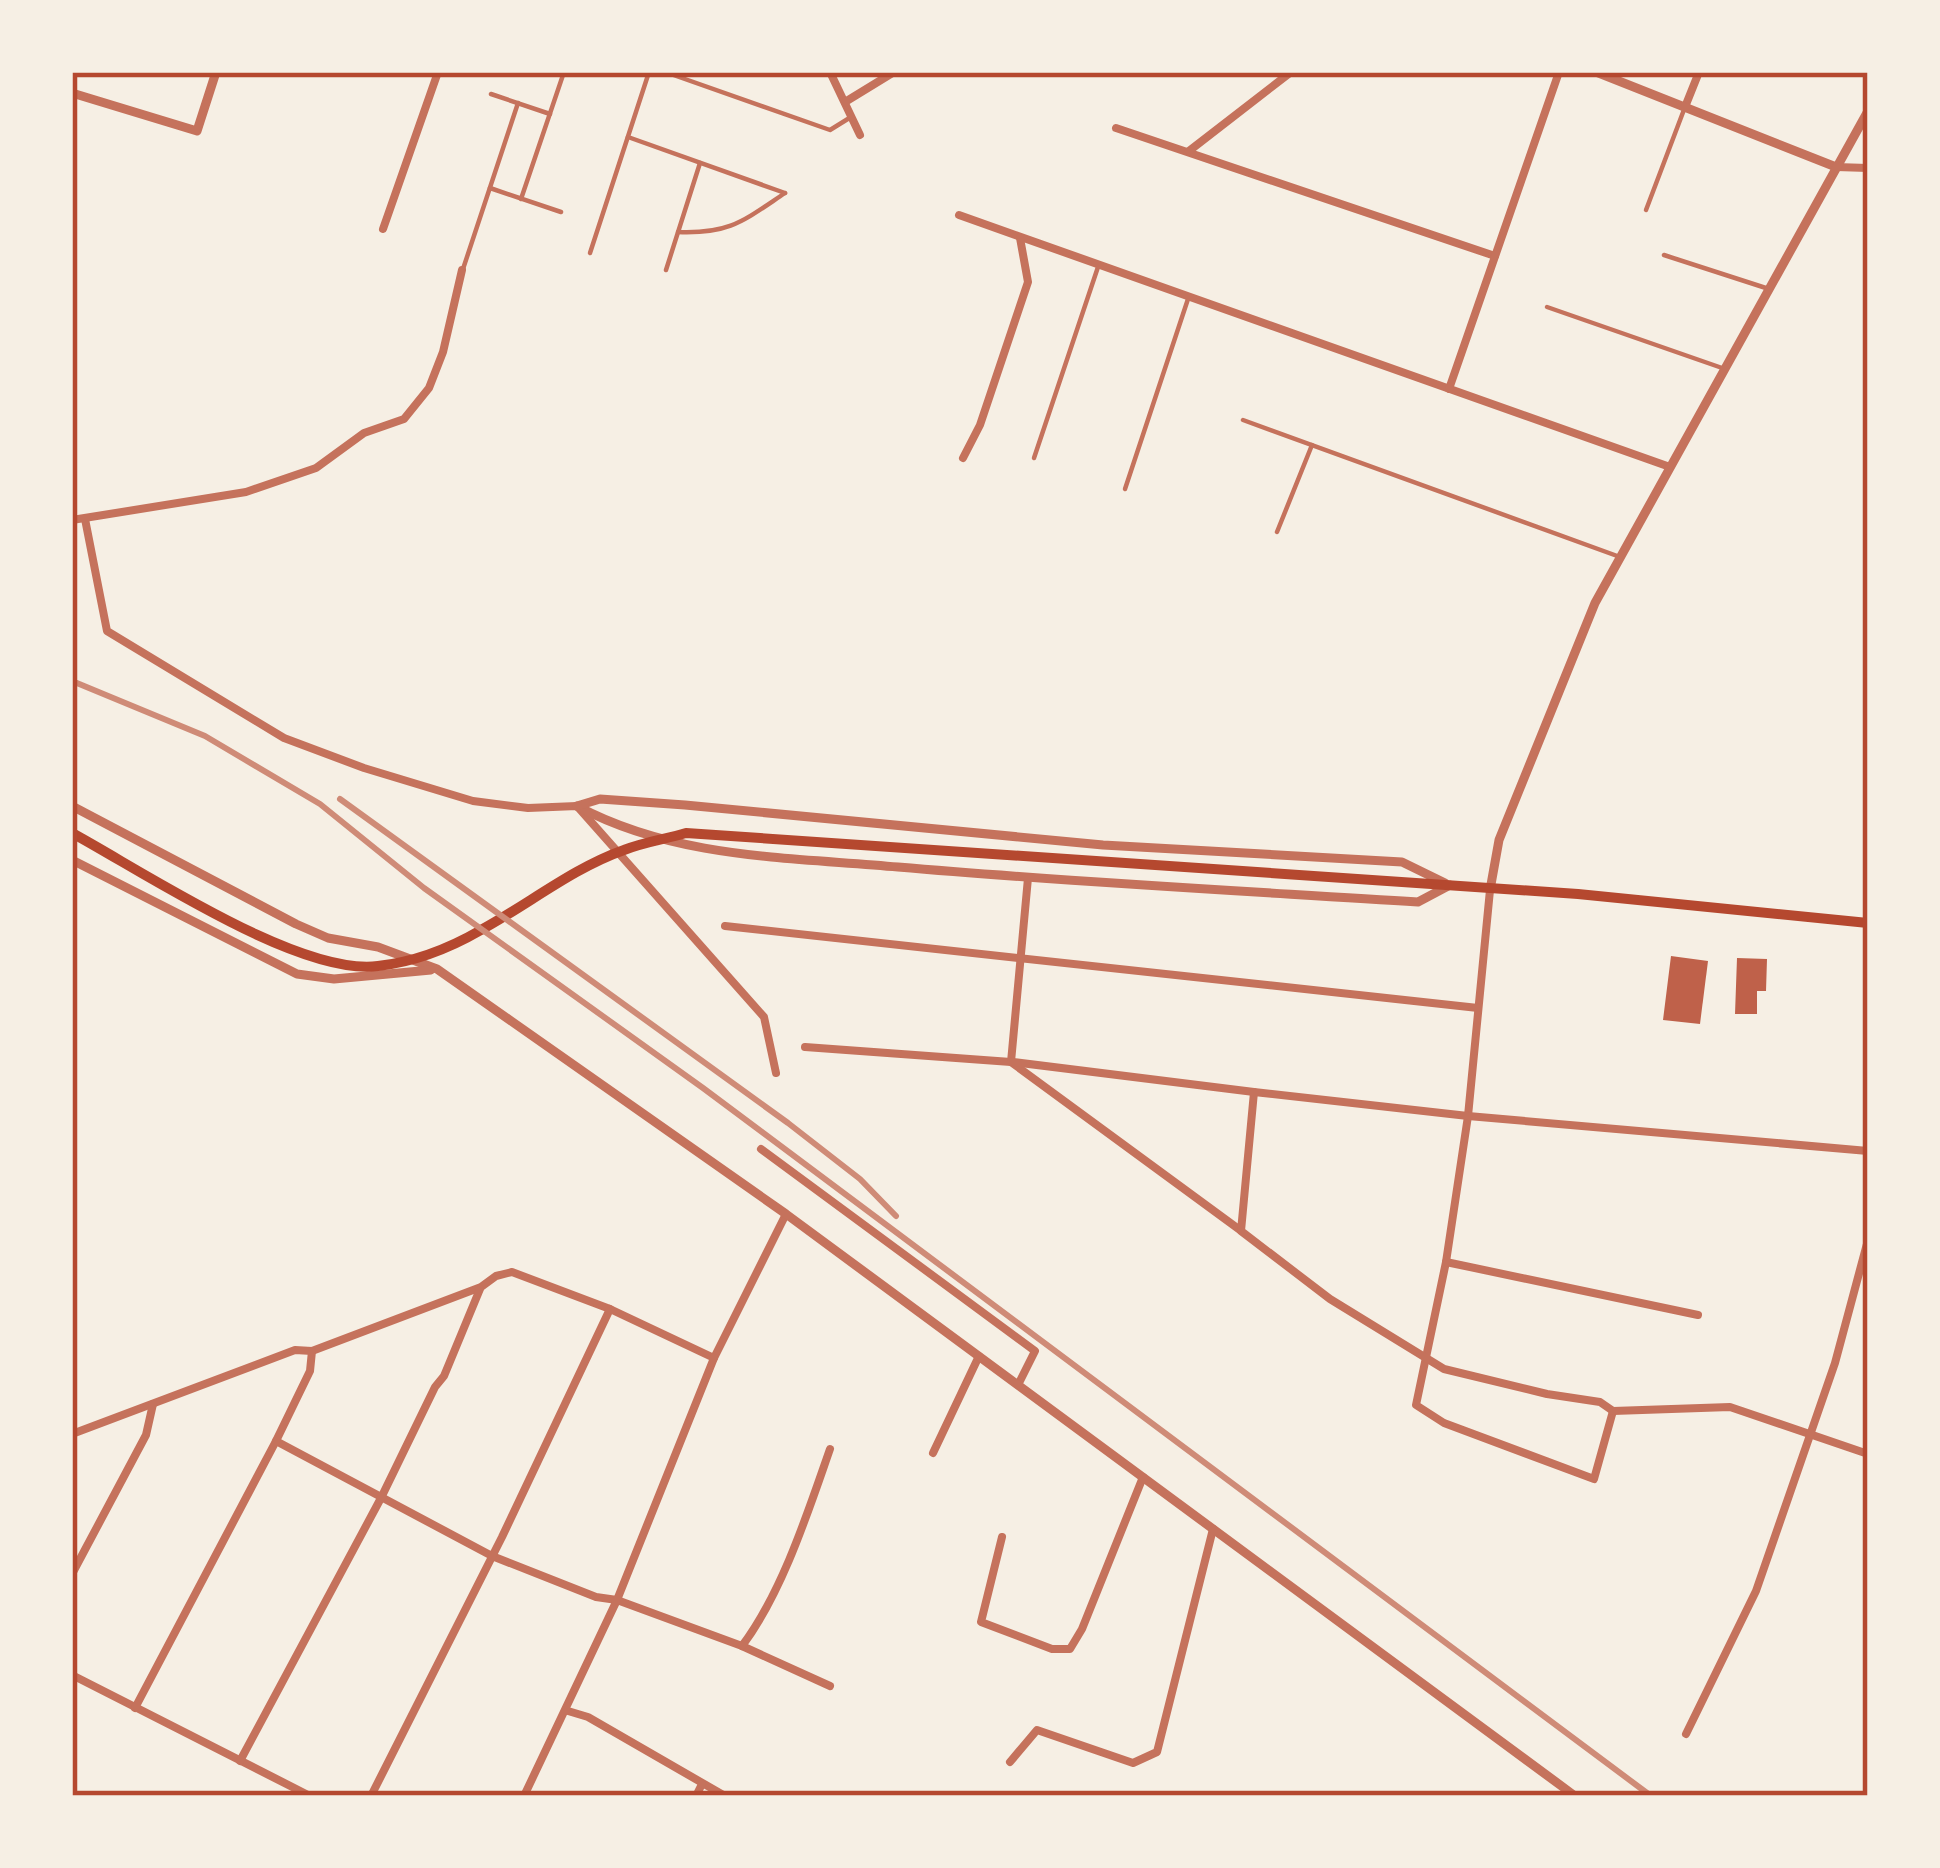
<svg xmlns="http://www.w3.org/2000/svg" width="1940" height="1868" viewBox="0 0 1940 1868" font-family="Montserrat,sans-serif">
<style>
.building{fill:#bf614a}
.lines{fill:none;stroke-linecap:round;stroke-linejoin:round}
.service{stroke:#c5725c;stroke-width:4.5}
.minor{stroke:#c5725c;stroke-width:8}
.tertiary{stroke:#c5725c;stroke-width:9}
.secondary{stroke:#b5482f;stroke-width:10}
.rail{stroke:#cf8b77;stroke-width:6}
.neatline{fill:none;stroke:#b5482f;stroke-width:4.5}
</style>
<rect width="100%" height="100%" fill="#f6efe4"/>
<g class="building">
<polygon points="1671,956 1708,961 1700,1024 1663,1020"/>
<polygon points="1737,958 1767,959 1766,991 1757,991 1757,1014 1735,1014"/>
</g>
<g class="lines">
<g class="service">
<polyline points="665,72 830,130 851,117"/>
<polyline points="491,94 550,114"/>
<polyline points="628,137 785,193"/>
<polyline points="490,188 561,212"/>
<polyline points="521,199 564,72"/>
<polyline points="1646,210 1685,107"/>
<path d="M678,232C730,234 743,221 785,193"/>
<polyline points="590,253 649,72"/>
<polyline points="1664,255 1769,289"/>
<polyline points="463,269 518,103"/>
<polyline points="666,270 700,163"/>
<polyline points="1547,307 1725,369"/>
<polyline points="1243,420 1620,557"/>
<polyline points="1034,458 1099,264"/>
<polyline points="1125,489 1189,296"/>
<polyline points="1277,532 1312,445"/>
</g>
<g class="minor">
<polyline points="830,72 860,135"/>
<polyline points="845,102 894,72"/>
<polyline points="1685,107 1699,72"/>
<polyline points="1116,128 1495,256"/>
<polyline points="1189,151 1291,72"/>
<polyline points="1836,167 1868,168"/>
<polyline points="959,215 1670,467"/>
<polyline points="383,229 438,72"/>
<polyline points="1449,389 1559,72"/>
<polyline points="963,458 980,425 1028,282 1020,238"/>
<polyline points="85,519 107,631 284,738 364,768 473,801 528,808 577,806 764,1017 776,1073"/>
<polyline points="72,520 246,492 316,468 364,433 404,419 429,388 443,352 462,270"/>
<polyline points="1490,890 1468,1116 1446,1262 1416,1405 1444,1423 1594,1479 1613,1411"/>
<polyline points="725,926 1478,1008"/>
<polyline points="805,1047 1011,1062 1028,878"/>
<polyline points="1011,1062 1240,1230"/>
<polyline points="1013,1062 1254,1092"/>
<polyline points="761,1149 1035,1351 1018,1385"/>
<polyline points="1868,1151 1468,1116 1254,1092 1241,1231 1330,1299 1444,1369 1547,1394 1600,1402 1613,1411 1730,1407 1868,1454"/>
<polyline points="1446,1262 1698,1315"/>
<polyline points="72,1434 295,1350 312,1351 481,1287 496,1276 512,1272 610,1309"/>
<polyline points="276,1441 492,1556 596,1597 617,1600 742,1646 830,1686"/>
<polyline points="933,1453 979,1356"/>
<polyline points="1002,1537 981,1622 1052,1649 1070,1649 1082,1629 1143,1477"/>
<polyline points="72,1574 146,1435 153,1404"/>
<path d="M742,1646C782,1593 808,1512 830,1449"/>
<polyline points="72,1675 310,1796"/>
<polyline points="135,1708 276,1441 310,1371 312,1351"/>
<polyline points="568,1711 588,1717 725,1796"/>
<polyline points="1686,1734 1756,1591 1835,1363 1868,1240"/>
<polyline points="240,1761 381,1498 435,1387 444,1376 480,1289"/>
<polyline points="1010,1762 1037,1730 1133,1763 1157,1752 1213,1529"/>
<polyline points="371,1796 502,1537 610,1309 714,1358 786,1214"/>
<polyline points="524,1796 617,1600 714,1358"/>
<polyline points="696,1796 702,1784"/>
</g>
<g class="tertiary">
<polyline points="1596,72 1836,167"/>
<polyline points="72,93 197,131 216,72"/>
<polyline points="72,806 296,924 328,938 378,947 437,969 786,1214 1575,1796"/>
<path d="M577,806C676,859 788,857 898,867C1071,882 1244,891 1418,902L1450,885"/>
<polyline points="577,806 600,799 685,805 1103,845 1402,862 1445,883"/>
<polyline points="72,860 297,974 334,979 431,970"/>
<polyline points="1490,890 1499,840 1595,603 1868,111"/>
</g>
<path class="secondary" d="M72,833C144,872 299,976 378,966C414,962 450,948 481,930C529,904 573,868 624,850C644,842 666,839 686,833L1578,894L1868,923"/>
<g class="rail">
<polyline points="72,681 205,736 320,804 424,888 703,1088 1651,1796"/>
<polyline points="340,799 788,1123 860,1179 896,1216"/>
</g>
</g>
<rect width="1940" height="1868" fill="none" stroke="#f6efe4" stroke-width="150"/>
<rect x="75" y="75" width="1790" height="1718" class="neatline"/>
</svg>
